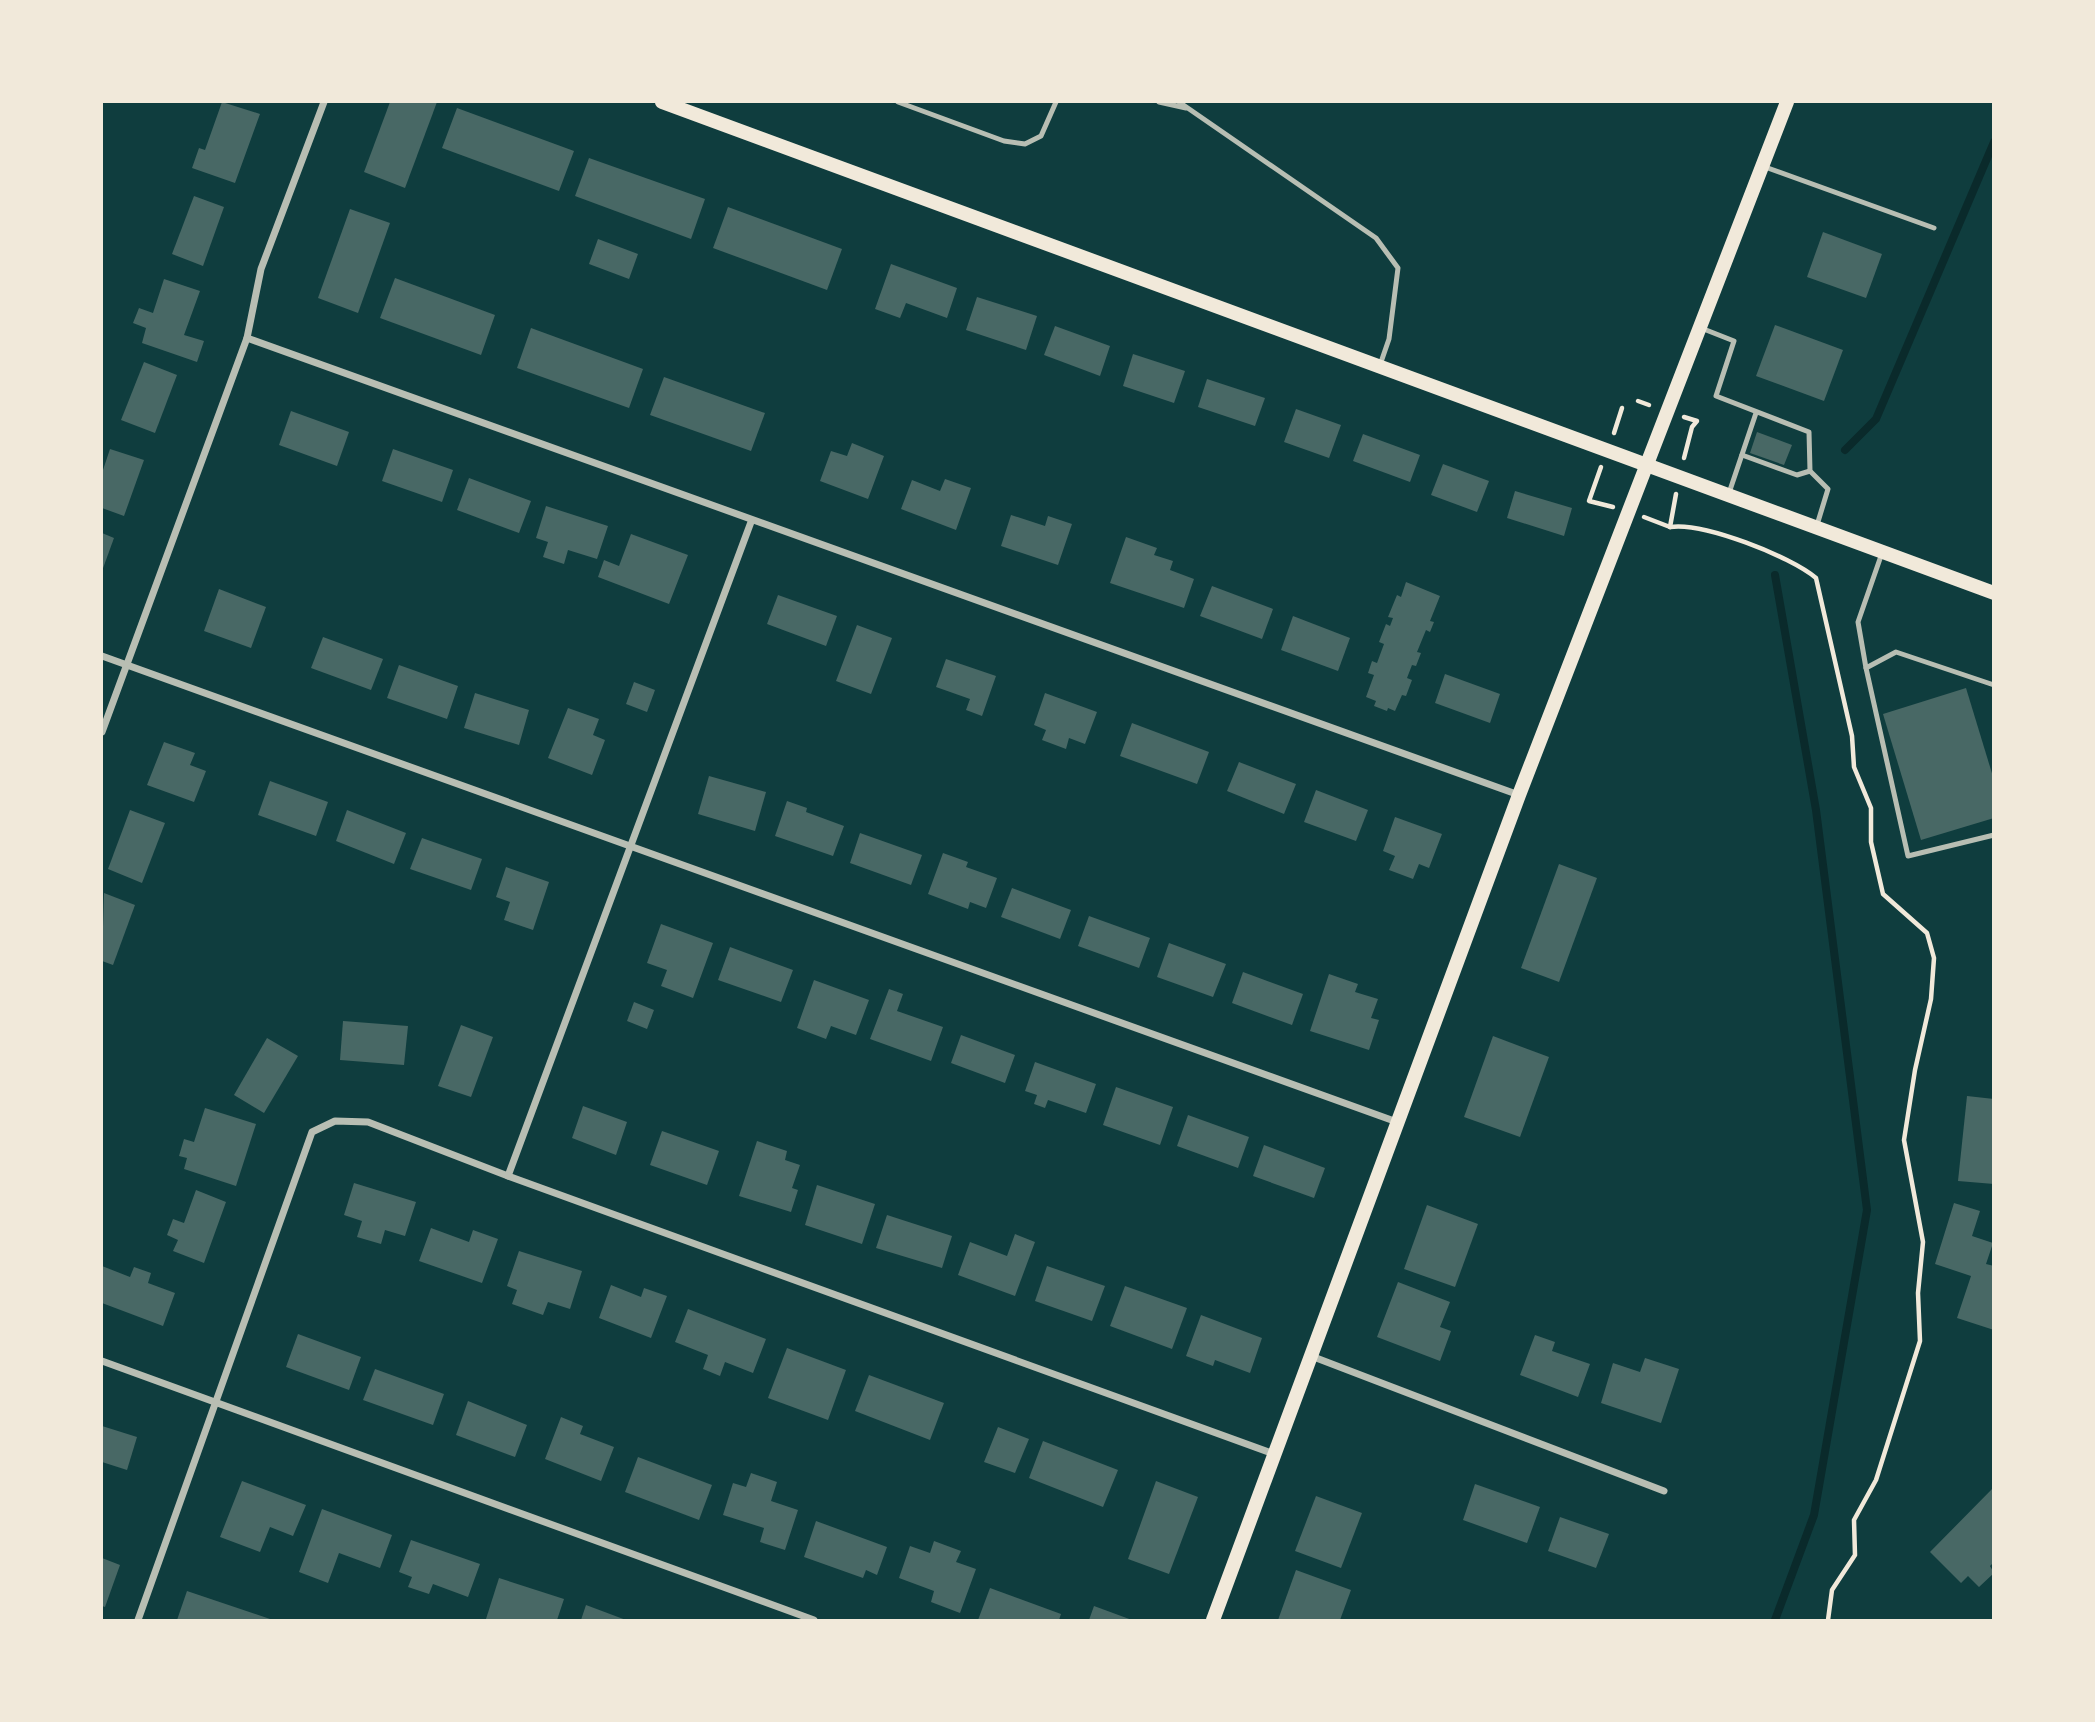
<svg xmlns="http://www.w3.org/2000/svg" width="2095" height="1722" viewBox="0 0 2095 1722" font-family="Ubuntu,sans-serif">
<style>
.lines{fill:none;stroke-linecap:round;stroke-linejoin:round}
.stream{stroke:#0a2a2b;stroke-width:8}
.building{fill:#486865}
.path{stroke:#f1e9da;stroke-width:4.5}
.service{stroke:#b8beb3;stroke-width:5}
.minor{stroke:#b8beb3;stroke-width:7}
.secondary{stroke:#f1e9da;stroke-width:14}
</style>
<rect width="100%" height="100%" fill="#0f3d3e"/>
<g class="lines">
<g class="stream">
<polyline points="1845,450 1876,419 1994,142"/>
<polyline points="1775,1620 1814,1515 1867,1210 1816,810 1775,575"/>
</g>
</g>
<g class="building">
<polygon points="222,102 260,114 235,183 192,168 199,148 205,150"/>
<polygon points="390,102 437,102 405,188 364,172"/>
<polygon points="457,108 574,151 559,191 442,148"/>
<polygon points="589,158 705,199 691,239 575,196"/>
<polygon points="194,196 224,207 203,266 172,254"/>
<polygon points="728,207 842,249 827,290 713,248"/>
<polygon points="350,209 390,223 358,313 318,298"/>
<polygon points="1823,232 1882,254 1866,298 1807,277"/>
<polygon points="598,239 638,254 629,279 589,264"/>
<polygon points="891,264 957,288 947,318 906,303 900,318 875,309"/>
<polygon points="395,278 495,315 481,355 380,318"/>
<polygon points="164,279 200,291 184,335 204,341 197,362 142,343 146,328 133,323 139,308 153,313"/>
<polygon points="977,297 1037,316 1026,350 966,330"/>
<polygon points="1775,325 1843,350 1824,401 1756,376"/>
<polygon points="1055,326 1110,346 1100,376 1044,355"/>
<polygon points="531,328 643,369 629,408 517,368"/>
<polygon points="1133,354 1185,371 1174,403 1123,386"/>
<polygon points="144,362 177,375 155,433 121,420"/>
<polygon points="664,377 765,413 751,451 650,415"/>
<polygon points="1207,379 1265,398 1255,426 1198,407"/>
<polygon points="1296,409 1341,425 1329,458 1284,442"/>
<polygon points="291,411 349,432 337,466 279,445"/>
<polygon points="1757,432 1792,445 1784,465 1750,453"/>
<polygon points="1363,434 1420,455 1410,482 1353,461"/>
<polygon points="852,443 884,456 868,499 820,481 831,451 847,456"/>
<polygon points="110,449 144,460 124,516 102,508 102,473"/>
<polygon points="393,449 453,470 442,502 382,481"/>
<polygon points="1443,464 1489,481 1477,512 1431,495"/>
<polygon points="469,478 531,501 519,533 457,510"/>
<polygon points="945,479 971,488 956,530 901,509 912,480 940,491"/>
<polygon points="1515,491 1572,508 1564,536 1507,518"/>
<polygon points="546,506 608,526 597,559 568,550 564,564 543,557 548,542 536,538"/>
<polygon points="1011,515 1045,526 1048,516 1072,524 1058,565 1001,546"/>
<polygon points="102,533 114,538 102,571"/>
<polygon points="631,534 688,555 669,604 598,577 604,560 619,566"/>
<polygon points="1126,537 1157,548 1154,555 1173,561 1170,570 1194,579 1184,608 1110,583"/>
<polygon points="1406,582 1440,596 1430,621 1434,622 1430,632 1426,630 1417,652 1421,653 1416,666 1412,665 1407,678 1412,680 1406,696 1402,695 1395,711 1388,708 1387,711 1374,706 1376,701 1366,697 1374,675 1368,673 1372,661 1377,663 1384,644 1379,642 1386,624 1390,626 1393,618 1388,617 1397,595 1401,597"/>
<polygon points="1212,586 1273,609 1262,639 1200,616"/>
<polygon points="219,589 266,607 251,648 204,631"/>
<polygon points="778,595 837,616 826,646 767,624"/>
<polygon points="1293,616 1350,638 1338,671 1281,650"/>
<polygon points="857,625 892,638 871,694 836,681"/>
<polygon points="323,637 383,659 371,690 311,668"/>
<polygon points="946,659 996,676 982,716 966,710 970,699 936,687"/>
<polygon points="399,665 458,686 447,719 387,698"/>
<polygon points="1445,674 1500,694 1490,723 1435,703"/>
<polygon points="634,682 655,690 647,712 626,704"/>
<polygon points="1966,688 1994,780 1994,818 1921,840 1883,714"/>
<polygon points="475,693 529,710 519,745 464,728"/>
<polygon points="1045,693 1097,712 1085,744 1069,738 1066,749 1042,740 1046,730 1034,725"/>
<polygon points="568,708 599,719 593,735 605,740 592,775 548,758"/>
<polygon points="1132,723 1209,752 1197,784 1120,756"/>
<polygon points="164,742 195,753 190,765 206,771 194,802 147,785"/>
<polygon points="1239,762 1296,784 1284,814 1227,791"/>
<polygon points="709,776 766,792 755,831 698,814"/>
<polygon points="270,781 328,802 316,836 258,815"/>
<polygon points="1316,790 1368,810 1356,841 1304,822"/>
<polygon points="787,801 807,808 806,812 844,826 833,856 775,836"/>
<polygon points="130,810 165,823 142,883 108,869"/>
<polygon points="347,810 406,833 394,864 336,841"/>
<polygon points="1395,817 1442,834 1429,868 1419,864 1413,879 1389,870 1395,856 1383,851"/>
<polygon points="860,833 922,855 911,885 850,863"/>
<polygon points="422,838 482,859 471,890 410,869"/>
<polygon points="943,853 968,862 966,867 997,878 986,908 970,902 968,909 928,894"/>
<polygon points="1559,864 1597,878 1559,982 1521,968"/>
<polygon points="506,867 549,882 533,930 504,920 510,902 496,897"/>
<polygon points="1012,888 1071,910 1060,939 1001,917"/>
<polygon points="104,893 135,905 113,965 102,961"/>
<polygon points="1089,916 1150,938 1139,968 1078,946"/>
<polygon points="661,924 713,943 693,998 661,986 667,970 647,963"/>
<polygon points="1169,943 1226,964 1213,997 1157,977"/>
<polygon points="730,947 793,970 781,1002 718,980"/>
<polygon points="1243,972 1303,994 1292,1025 1232,1003"/>
<polygon points="1329,974 1358,984 1355,992 1378,999 1371,1018 1379,1020 1369,1050 1310,1031"/>
<polygon points="814,980 869,1000 856,1035 831,1026 826,1039 797,1028"/>
<polygon points="889,989 903,994 897,1011 943,1027 931,1061 870,1039"/>
<polygon points="634,1002 654,1010 647,1029 627,1021"/>
<polygon points="343,1021 408,1026 404,1065 340,1060"/>
<polygon points="461,1025 493,1037 471,1097 438,1086"/>
<polygon points="961,1035 1015,1055 1005,1083 951,1063"/>
<polygon points="1493,1036 1549,1057 1520,1137 1464,1117"/>
<polygon points="267,1038 298,1056 264,1113 234,1095"/>
<polygon points="1035,1062 1096,1084 1086,1113 1048,1100 1045,1108 1034,1104 1037,1095 1025,1091"/>
<polygon points="1116,1087 1173,1107 1160,1145 1103,1125"/>
<polygon points="1967,1096 1994,1099 1994,1184 1958,1181"/>
<polygon points="583,1106 627,1122 616,1155 572,1138"/>
<polygon points="205,1108 256,1124 236,1186 184,1169 187,1158 179,1156 184,1139 194,1142"/>
<polygon points="1188,1115 1249,1137 1238,1168 1177,1146"/>
<polygon points="662,1131 719,1151 707,1185 650,1165"/>
<polygon points="757,1141 787,1151 785,1160 800,1165 792,1188 798,1190 791,1212 739,1196"/>
<polygon points="1264,1145 1325,1168 1314,1198 1253,1176"/>
<polygon points="354,1183 416,1202 405,1236 385,1230 381,1244 357,1237 362,1221 344,1215"/>
<polygon points="817,1185 875,1204 862,1244 805,1225"/>
<polygon points="196,1190 226,1202 204,1263 173,1251 178,1240 167,1235 173,1219 184,1223"/>
<polygon points="1954,1203 1980,1211 1972,1236 1993,1243 1986,1264 1994,1266 1994,1330 1957,1318 1971,1276 1935,1264"/>
<polygon points="1427,1205 1478,1224 1455,1287 1404,1269"/>
<polygon points="887,1215 952,1236 942,1268 876,1248"/>
<polygon points="431,1228 469,1242 473,1230 498,1239 482,1283 419,1261"/>
<polygon points="1015,1234 1035,1242 1015,1296 958,1275 970,1242 1007,1256"/>
<polygon points="519,1251 582,1271 570,1309 548,1302 543,1315 512,1304 517,1290 507,1286"/>
<polygon points="102,1266 130,1277 134,1267 151,1273 148,1283 175,1293 163,1326 102,1303"/>
<polygon points="1047,1266 1105,1286 1092,1321 1035,1301"/>
<polygon points="1398,1282 1450,1302 1440,1327 1451,1331 1440,1361 1377,1337"/>
<polygon points="611,1285 641,1297 644,1288 667,1296 651,1338 599,1318"/>
<polygon points="1125,1286 1187,1308 1172,1349 1110,1326"/>
<polygon points="688,1309 766,1339 753,1373 725,1362 720,1376 703,1369 708,1355 675,1342"/>
<polygon points="1201,1315 1262,1338 1250,1373 1215,1360 1213,1366 1186,1356"/>
<polygon points="298,1334 361,1357 349,1390 286,1367"/>
<polygon points="1535,1335 1555,1342 1552,1351 1590,1364 1578,1397 1520,1375"/>
<polygon points="787,1348 846,1370 828,1420 768,1398"/>
<polygon points="1645,1358 1679,1369 1661,1423 1601,1403 1613,1363 1640,1372"/>
<polygon points="375,1369 444,1394 433,1425 363,1400"/>
<polygon points="869,1375 944,1403 930,1440 855,1411"/>
<polygon points="468,1401 527,1425 515,1457 456,1435"/>
<polygon points="561,1417 583,1426 580,1434 614,1447 601,1481 545,1459"/>
<polygon points="102,1426 137,1437 127,1470 102,1462"/>
<polygon points="998,1427 1029,1439 1015,1473 984,1462"/>
<polygon points="1043,1441 1118,1470 1103,1507 1029,1478"/>
<polygon points="638,1457 712,1485 699,1520 625,1492"/>
<polygon points="751,1473 777,1482 771,1501 798,1510 785,1550 760,1542 764,1528 723,1515 733,1483 746,1487"/>
<polygon points="242,1481 306,1505 293,1536 270,1527 260,1552 220,1537"/>
<polygon points="1156,1481 1198,1497 1169,1574 1128,1559"/>
<polygon points="1475,1484 1540,1507 1527,1543 1463,1520"/>
<polygon points="1994,1487 1994,1562 1990,1566 1994,1573 1979,1587 1968,1576 1961,1583 1930,1552"/>
<polygon points="1316,1496 1362,1513 1341,1568 1295,1551"/>
<polygon points="322,1509 392,1535 380,1568 339,1553 328,1583 299,1572"/>
<polygon points="1560,1517 1609,1534 1596,1568 1548,1551"/>
<polygon points="816,1521 887,1547 877,1575 866,1570 863,1578 804,1557"/>
<polygon points="411,1540 480,1564 468,1597 433,1584 429,1594 408,1587 412,1577 399,1572"/>
<polygon points="934,1541 961,1551 956,1562 976,1569 960,1613 931,1602 934,1591 899,1578 910,1546 930,1553"/>
<polygon points="102,1558 120,1565 105,1607 102,1606"/>
<polygon points="1296,1570 1351,1590 1340,1620 1278,1620"/>
<polygon points="499,1578 564,1599 557,1620 486,1619"/>
<polygon points="990,1588 1061,1614 1059,1620 978,1620"/>
<polygon points="187,1591 273,1620 177,1620"/>
<polygon points="586,1605 626,1620 581,1620"/>
<polygon points="1094,1606 1132,1620 1089,1620"/>
</g>
<g class="lines">
<g class="path">
<polyline points="1638,401 1649,405"/>
<polyline points="1684,417 1697,421 1692,427 1684,458"/>
<polyline points="1614,433 1622,408"/>
<polyline points="1601,467 1589,501 1613,507"/>
<polyline points="1644,517 1670,527"/>
<path d="M1670,527C1703,522 1790,556 1816,578L1852,736L1854,767L1871,808V842L1883,894L1927,933L1934,958L1931,999L1915,1070L1904,1140L1923,1242L1918,1293L1920,1341L1876,1480L1854,1520L1855,1555L1832,1590L1828,1620"/>
<polyline points="1670,527 1676,494"/>
</g>
<g class="service">
<polyline points="898,102 1004,141 1025,144 1041,136 1056,102"/>
<polyline points="1159,102 1186,108"/>
<polyline points="1179,102 1376,238 1398,268 1389,339 1380,365"/>
<polyline points="1765,167 1934,228"/>
<polyline points="1701,328 1734,341 1716,396 1809,432 1810,471 1828,489 1817,525"/>
<polyline points="1742,455 1797,475 1810,471"/>
<polyline points="1729,493 1756,413"/>
<polyline points="1866,668 1858,622 1882,553"/>
<polyline points="1994,685 1896,652 1866,668 1908,856 1994,835"/>
</g>
<g class="minor">
<polyline points="247,338 1519,795"/>
<polyline points="102,656 1397,1122"/>
<polyline points="102,732 247,338 261,269 324,102"/>
<polyline points="508,1176 751,522"/>
<polyline points="1311,1356 1664,1491"/>
<polyline points="102,1361 814,1620"/>
<polyline points="138,1620 312,1132 335,1121 368,1122 508,1176 1274,1454"/>
</g>
<g class="secondary">
<polyline points="662,102 1994,593"/>
<polyline points="1213,1620 1519,795 1787,102"/>
</g>
</g>
<rect width="2095" height="1722" fill="none" stroke="#f1e9da" stroke-width="206"/>
</svg>
